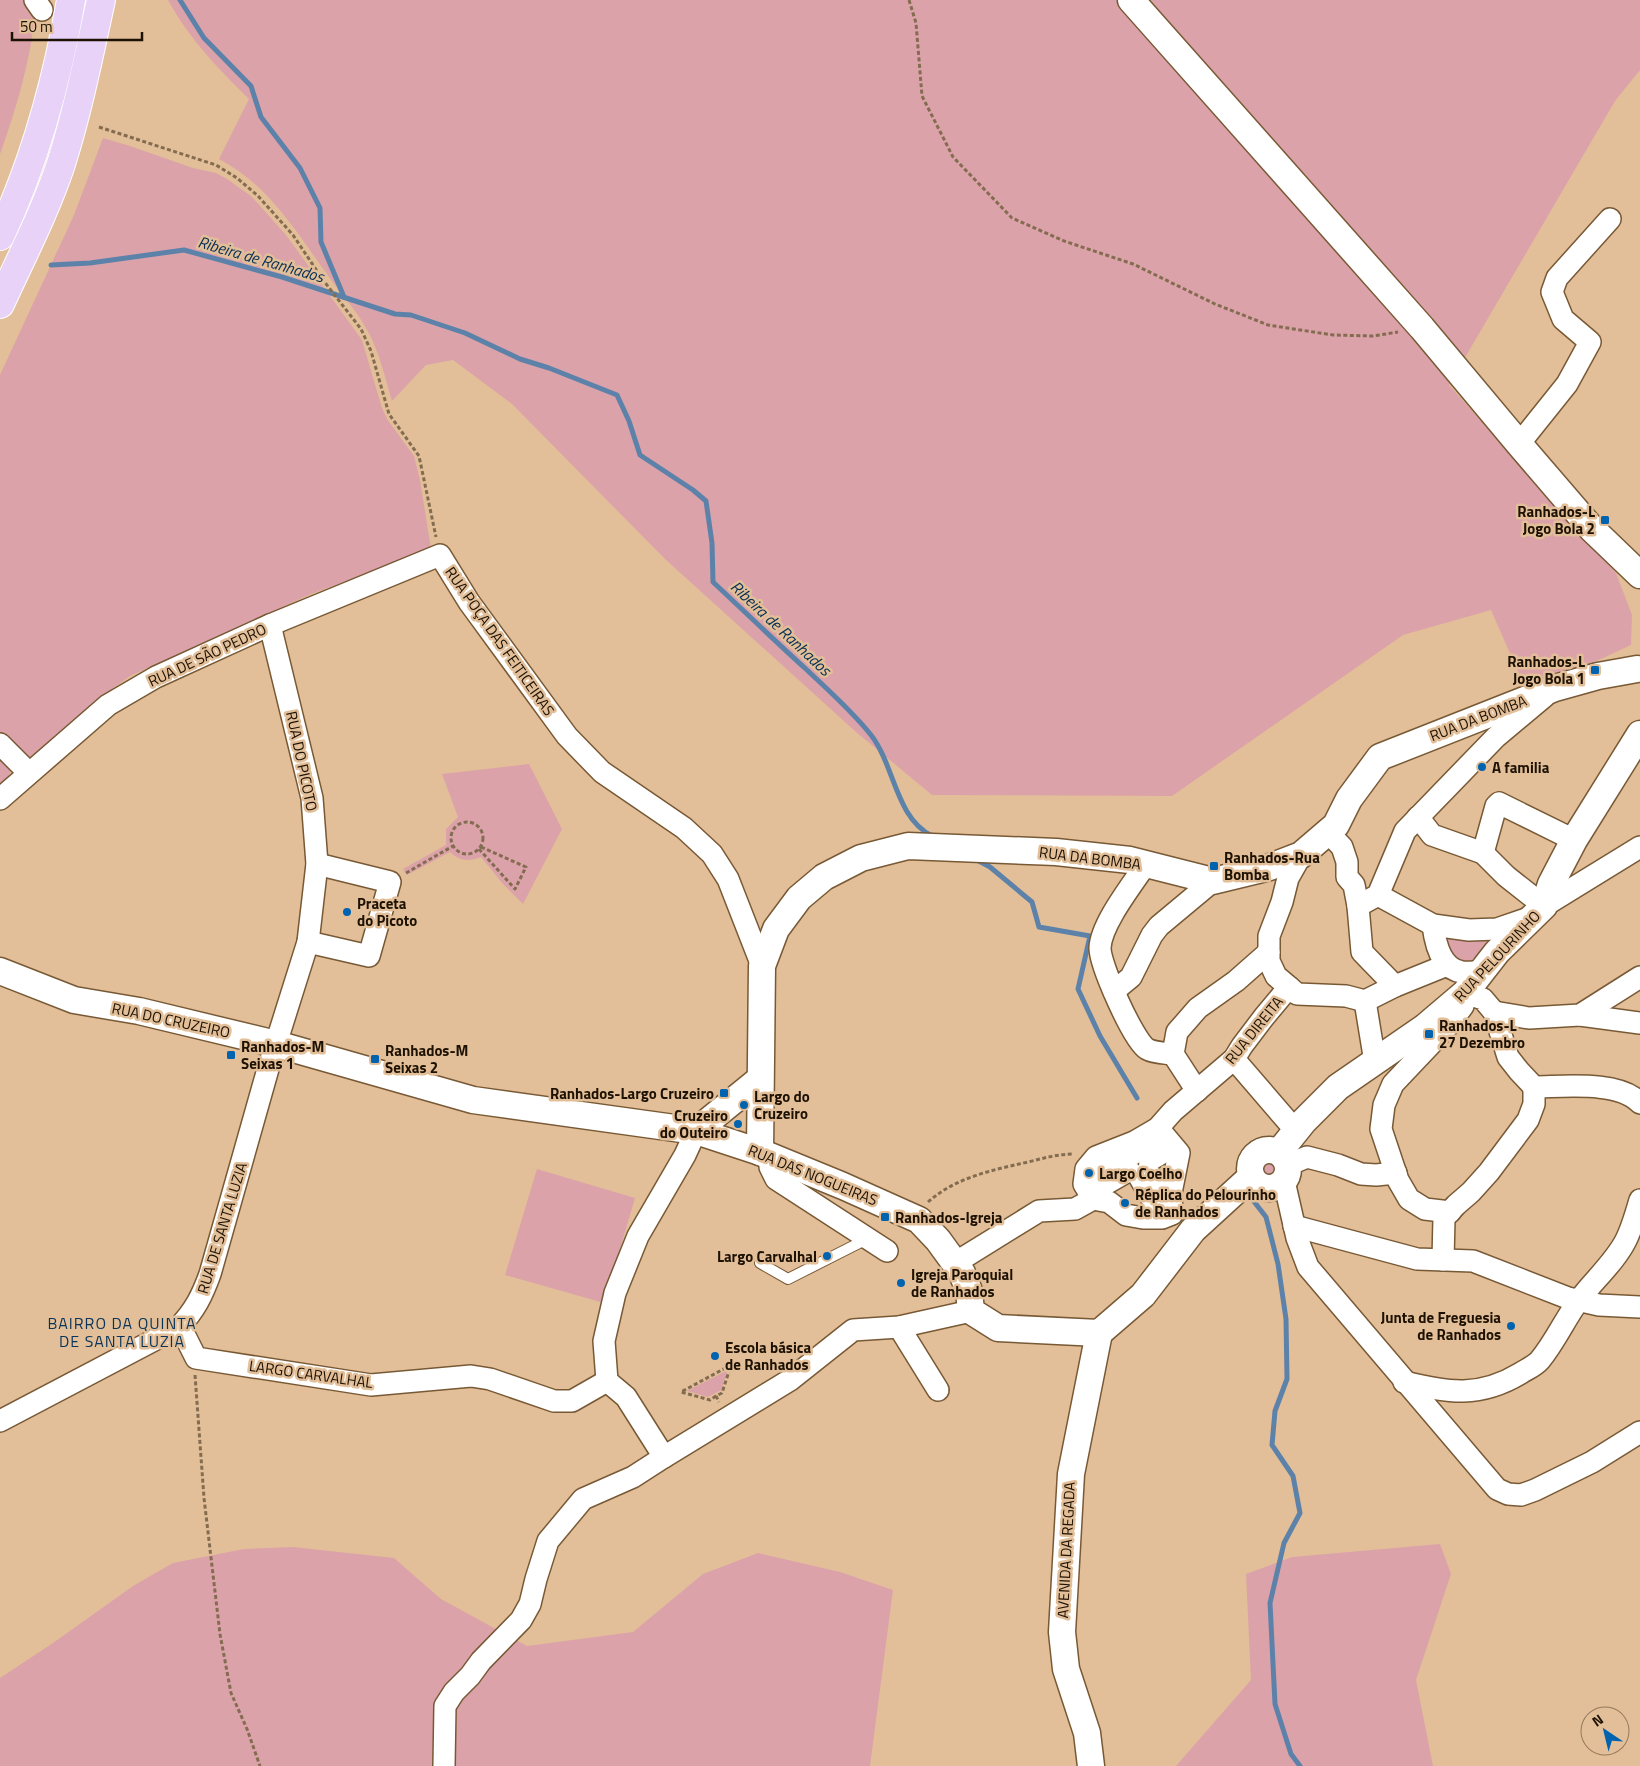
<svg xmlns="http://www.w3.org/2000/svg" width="1640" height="1766" viewBox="0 0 1640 1766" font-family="'Titillium Web',sans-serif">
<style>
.green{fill:#dca2a9}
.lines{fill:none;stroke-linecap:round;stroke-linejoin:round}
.stream{stroke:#5d82aa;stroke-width:5}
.service-casing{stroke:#785935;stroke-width:12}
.pedestrian-casing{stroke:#785935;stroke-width:19}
.minor-casing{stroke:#785935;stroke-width:24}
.tertiary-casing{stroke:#785935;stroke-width:29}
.primary-casing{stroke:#fff;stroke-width:30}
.path{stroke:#846c51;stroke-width:3;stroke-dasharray:4 2.5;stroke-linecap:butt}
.service{stroke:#fff;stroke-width:10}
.pedestrian{stroke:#fff;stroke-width:16}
.minor{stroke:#fff;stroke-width:21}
.tertiary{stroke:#fff;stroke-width:26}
.primary{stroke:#e8d2f8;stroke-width:28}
.poi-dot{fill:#0063af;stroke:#e2bf98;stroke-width:2}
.labels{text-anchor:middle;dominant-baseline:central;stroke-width:5;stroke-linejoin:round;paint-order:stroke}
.poi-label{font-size:15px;font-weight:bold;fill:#1d1103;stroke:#e2bf98;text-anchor:start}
.street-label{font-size:15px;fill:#1d1103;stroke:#e2bf98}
.water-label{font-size:16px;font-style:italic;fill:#032e55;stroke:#e2bf98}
.neighbourhood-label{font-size:16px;letter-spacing:1px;fill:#0b3459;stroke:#e2bf98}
</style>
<rect width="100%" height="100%" fill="#e2bf98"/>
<g class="green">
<path d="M0,0H30L36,8C31,58 17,107 0,154Z"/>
<path d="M168,0H1640V70L1615,101L1449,385L1616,573L1632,615L1631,645L1560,678L1526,690L1491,610L1403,635L1172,796L932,795L856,732L665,559L512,404L453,360L426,365L392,401C385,378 379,350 367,330C357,311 341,294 329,277C297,233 269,185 219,159L249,99C217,67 190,40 168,0Z"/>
<polygon points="103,138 130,146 193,168 216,173 227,179 251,196 286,235 362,340 382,408 387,419 414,456 420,480 431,549 311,594 130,676 98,699 27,762 0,735 0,375 74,215"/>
<path d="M0,756C13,770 14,772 0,786Z"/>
<path d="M529,764L562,829L523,904L503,884L481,857C469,862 459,861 450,852L407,875L403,869L446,845V829L458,817L442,774Z"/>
<polygon points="1492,936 1496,947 1477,956 1459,968 1440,937"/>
<circle cx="1270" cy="1169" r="10"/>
<polygon points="537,1169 635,1198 604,1303 505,1275"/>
<polygon points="728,1370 721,1390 708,1397 687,1391"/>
<polygon points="1440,1544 1451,1574 1416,1680 1433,1766 1176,1766 1251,1680 1246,1574 1292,1557"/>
<polygon points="293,1547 394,1558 441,1599 527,1646 633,1632 703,1574 758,1553 840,1572 893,1590 870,1766 0,1766 0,1678 53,1643 133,1586 173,1563 244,1549"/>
</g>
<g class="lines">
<g class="stream">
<polyline points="180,0 204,38 251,86 261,117 300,168 320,208 321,242 344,297"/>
<path d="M51,265L90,263L184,250L282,277L395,314L411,315L465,333L520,359L549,368L617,395L629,421L640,455L693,490L706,501L712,543L713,582C744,611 775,641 807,670C829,691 852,711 871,735C895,766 895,817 932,836"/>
<polyline points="977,860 990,867 1032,902 1039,927 1090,936 1078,989 1100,1036 1137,1098"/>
<polyline points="1252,1199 1266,1217 1278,1264 1286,1319 1287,1379 1275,1411 1272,1445 1293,1476 1300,1513 1284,1543 1270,1603 1275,1704 1291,1754 1300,1766"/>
</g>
<defs>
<polyline id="service" points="760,1263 788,1279 867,1239"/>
<polygon id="pedestrian" points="1155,1144 1162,1156 1147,1165 1165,1196 1152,1204 1133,1171 1100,1190 1101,1192 1096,1195 1087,1180 1098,1173 1100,1176"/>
<g id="minor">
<polyline points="35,0 42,10"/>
<polyline points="1519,444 1567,384 1590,342 1563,319 1552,292 1557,278 1610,219"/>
<polyline points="0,744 29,773"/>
<polyline points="0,799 108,705 156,677 270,625 440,555 469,602 567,736 602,772 684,828 712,854 728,879 762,966"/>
<polyline points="1418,817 1432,835 1483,853 1506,876 1544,906 1640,847"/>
<polyline points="1328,832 1342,847 1347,862 1347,877 1354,885 1358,906 1362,952 1395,986"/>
<polyline points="1483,853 1496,806 1499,803 1574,840"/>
<path d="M1146,864C1132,885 1101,924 1100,948C1100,965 1133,1040 1147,1049C1154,1053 1165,1053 1173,1054"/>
<polyline points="1378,895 1433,925 1469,930 1497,929 1532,917"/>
<polyline points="1358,906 1378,895 1405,831 1496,737 1545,696"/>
<path d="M1433,925C1435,942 1441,969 1462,972C1468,973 1475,972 1482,971"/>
<polyline points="308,942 369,956 390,882 317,864"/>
<polyline points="1289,987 1276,976 1269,961 1269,936 1282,902 1288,878 1301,855"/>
<polyline points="1114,991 1131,977 1152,935 1159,926 1213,881"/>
<polyline points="1365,1001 1375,1062"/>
<polyline points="1494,1012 1529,1018 1580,1015 1640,977"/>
<polyline points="1580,1015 1640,1023"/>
<polyline points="1234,1059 1296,1131"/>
<polyline points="1197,1091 1173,1054 1177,1032 1198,1008 1236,981 1269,952"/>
<polyline points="1158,1128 1179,1153 1171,1193 1172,1214"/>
<polyline points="696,1131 685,1155 638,1236 615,1293 604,1341 607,1381 626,1397 664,1457 790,1380 853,1330 899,1327 971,1311"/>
<polyline points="771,1158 770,1167 776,1179 887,1251"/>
<polyline points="1288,1165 1307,1157 1338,1165 1361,1174 1376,1175 1396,1173"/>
<polyline points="1284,1181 1297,1238 1308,1267 1497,1489 1508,1494 1521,1495 1535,1490 1592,1462 1640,1432"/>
<polyline points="1093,1199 1084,1184 1086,1169 1096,1157 1134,1142 1158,1128 1173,1111 1234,1059 1242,1046 1264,1017 1289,987 1297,994 1346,996 1365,1001 1395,986 1447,965"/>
<polyline points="1093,1199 1109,1202 1126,1215 1143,1218 1162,1218 1172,1214"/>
<path d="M1450,1212L1425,1209L1409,1199L1398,1180L1381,1129L1384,1105L1393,1084L1447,1027L1463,1006L1465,993L1483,999L1494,1012L1508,1057L1519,1071L1534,1087C1562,1087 1619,1080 1640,1103"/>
<polyline points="1294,1226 1417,1259 1473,1261 1568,1298 1599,1305 1640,1307"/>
<polyline points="1443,1260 1444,1218 1456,1205 1471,1192 1489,1172 1528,1120 1534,1104 1534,1087"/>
<polyline points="955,1263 1039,1211 1075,1209 1093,1199"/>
<polyline points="179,1327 186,1338 196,1358 371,1385 471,1376 490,1379 554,1401 572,1401 607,1381"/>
<polyline points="899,1327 938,1390"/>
<path d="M1404,1382C1448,1393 1480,1398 1521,1373C1527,1369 1535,1366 1540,1360C1555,1342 1565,1319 1579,1300C1594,1280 1615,1262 1626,1240C1632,1228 1636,1214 1640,1200"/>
<path d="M0,1421L179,1327C195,1310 202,1296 210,1274L268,1069L308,942L317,864L312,798L270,625"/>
<polyline points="444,1766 445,1706 454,1692 470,1676 481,1661 521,1620 530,1604 536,1579 548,1541 583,1499 633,1477 664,1457"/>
</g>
<g id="tertiary">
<polyline points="1131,0 1422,328 1519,444 1592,529 1640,575"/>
<polyline points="0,971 74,1000 139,1011 276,1044 473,1100 696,1131 760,1152 843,1186 919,1220 938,1240 962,1273 969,1291 971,1311 998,1328 1099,1333 1143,1295 1193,1230 1251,1177"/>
<polyline points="696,1131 760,1079"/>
<circle cx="1269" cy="1169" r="19"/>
<polyline points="760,1152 762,966 776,929 799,898 824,877 861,858 908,846 1056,852 1130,860 1213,881 1270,867 1301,855 1336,825 1349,799 1380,757 1555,688 1598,676 1637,669"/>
<polyline points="1279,1152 1304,1121 1338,1087 1425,1027 1465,993 1497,952 1544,906 1551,884 1574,840 1640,734"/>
<polyline points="1091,1766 1087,1733 1066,1669 1062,1632 1071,1474 1099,1333"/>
</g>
<g id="primary">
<path d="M0,236C35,161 57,81 71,0"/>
<path d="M0,304C21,258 45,212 61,164C78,110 89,55 101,0"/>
</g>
</defs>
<use href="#service" class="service-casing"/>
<use href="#pedestrian" class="pedestrian-casing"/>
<use href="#minor" class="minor-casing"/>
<use href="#tertiary" class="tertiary-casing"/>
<use href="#primary" class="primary-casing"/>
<g class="path">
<polyline points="909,0 916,23 922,96 953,157 1012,218 1064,241 1133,264 1215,304 1268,325 1333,335 1373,336 1398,332"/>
<polyline points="99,127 216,165 237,178 258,196 293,235 323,280 361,329 371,351 389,414 419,456 436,537"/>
<circle cx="467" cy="838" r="16"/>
<polyline points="479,849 515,889 526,867 481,847"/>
<polyline points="406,873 453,846"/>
<path d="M928,1202C956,1177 993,1170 1028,1162C1044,1158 1058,1154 1074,1154"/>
<polyline points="195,1375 204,1498 220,1634 231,1693 247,1729 260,1766"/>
<polyline points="716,1396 710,1400 681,1392 731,1365 722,1393 716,1396 719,1402"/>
</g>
<use href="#service" class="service"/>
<use href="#pedestrian" class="pedestrian"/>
<use href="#minor" class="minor"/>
<use href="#tertiary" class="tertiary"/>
<use href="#primary" class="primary"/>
</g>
<g class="poi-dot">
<rect x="1600" y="515" width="10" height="10" rx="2.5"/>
<rect x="1590" y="665" width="10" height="10" rx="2.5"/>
<circle cx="1482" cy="767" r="5"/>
<rect x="1209" y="861" width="10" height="10" rx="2.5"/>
<circle cx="347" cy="912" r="5"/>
<rect x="1424" y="1029" width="10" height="10" rx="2.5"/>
<rect x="226" y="1050" width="10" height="10" rx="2.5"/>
<rect x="370" y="1054" width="10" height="10" rx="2.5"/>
<rect x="719" y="1088" width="10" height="10" rx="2.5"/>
<circle cx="744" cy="1105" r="5"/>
<circle cx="738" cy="1124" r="5"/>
<circle cx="1089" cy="1173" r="5"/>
<circle cx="1125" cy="1203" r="5"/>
<rect x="880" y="1212" width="10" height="10" rx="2.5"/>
<circle cx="827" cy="1256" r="5"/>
<circle cx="901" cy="1283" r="5"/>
<circle cx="1511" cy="1326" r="5"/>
<circle cx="715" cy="1356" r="5"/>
</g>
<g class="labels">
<g class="poi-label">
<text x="1595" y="511" text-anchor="end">Ranhados-L<tspan x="1595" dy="17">Jogo Bola 2</tspan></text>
<text x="1585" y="661" text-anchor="end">Ranhados-L<tspan x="1585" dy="17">Jogo Bola 1</tspan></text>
<text x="1492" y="767">A familia</text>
<text x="1224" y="857">Ranhados-Rua<tspan x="1224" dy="17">Bomba</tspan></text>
<text x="357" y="903">Praceta<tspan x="357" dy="17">do Picoto</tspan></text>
<text x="1439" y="1025">Ranhados-L<tspan x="1439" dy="17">27 Dezembro</tspan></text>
<text x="241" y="1046">Ranhados-M<tspan x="241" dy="17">Seixas 1</tspan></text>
<text x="385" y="1050">Ranhados-M<tspan x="385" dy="17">Seixas 2</tspan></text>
<text x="714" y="1093" text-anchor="end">Ranhados-Largo Cruzeiro</text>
<text x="754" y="1096">Largo do<tspan x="754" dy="17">Cruzeiro</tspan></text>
<text x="728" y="1115" text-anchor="end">Cruzeiro<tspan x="728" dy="17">do Outeiro</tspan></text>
<text x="1099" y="1173">Largo Coelho</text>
<text x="1135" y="1194">Réplica do Pelourinho<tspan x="1135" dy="17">de Ranhados</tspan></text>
<text x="895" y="1217">Ranhados-Igreja</text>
<text x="817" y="1256" text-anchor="end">Largo Carvalhal</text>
<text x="911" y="1274">Igreja Paroquial<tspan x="911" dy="17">de Ranhados</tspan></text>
<text x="1501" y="1317" text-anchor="end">Junta de Freguesia<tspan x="1501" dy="17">de Ranhados</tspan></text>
<text x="725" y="1347">Escola básica<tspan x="725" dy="17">de Ranhados</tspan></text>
</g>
<g class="street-label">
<text transform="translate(500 641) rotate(55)">RUA POÇA DAS FEITICEIRAS</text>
<text transform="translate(207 655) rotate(-25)">RUA DE SÃO PEDRO</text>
<text transform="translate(1478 718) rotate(-21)">RUA DA BOMBA</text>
<text transform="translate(302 761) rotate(78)">RUA DO PICOTO</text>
<text transform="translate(1090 858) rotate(7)">RUA DA BOMBA</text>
<text transform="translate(1497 956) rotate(-47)">RUA PELOURINHO</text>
<text transform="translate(171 1020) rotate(12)">RUA DO CRUZEIRO</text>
<text transform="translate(1254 1030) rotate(-51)">RUA DIREITA</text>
<text transform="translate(813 1175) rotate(22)">RUA DAS NOGUEIRAS</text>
<text transform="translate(222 1228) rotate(-73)">RUA DE SANTA LUZIA</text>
<text transform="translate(311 1374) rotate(8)">LARGO CARVALHAL</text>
<text transform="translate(1066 1550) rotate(-87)">AVENIDA DA REGADA</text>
</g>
<g class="water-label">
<text transform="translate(261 259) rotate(16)">Ribeira de Ranhados</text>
<text transform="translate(781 628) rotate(43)">Ribeira de Ranhados</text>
</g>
<g class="neighbourhood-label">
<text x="122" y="1323">BAIRRO DA QUINTA<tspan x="122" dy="18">DE SANTA LUZIA</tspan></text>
</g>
</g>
<g transform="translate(1605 1731) rotate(325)"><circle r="24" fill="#e2bf98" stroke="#93795c"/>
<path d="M0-4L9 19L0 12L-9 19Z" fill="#0063af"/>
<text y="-8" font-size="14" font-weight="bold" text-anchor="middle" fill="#1d1103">N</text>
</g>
<path d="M12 32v8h130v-8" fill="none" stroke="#1d1103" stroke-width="2.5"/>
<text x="20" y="32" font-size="15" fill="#1d1103" stroke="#e2bf98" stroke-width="4" paint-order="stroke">50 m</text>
</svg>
